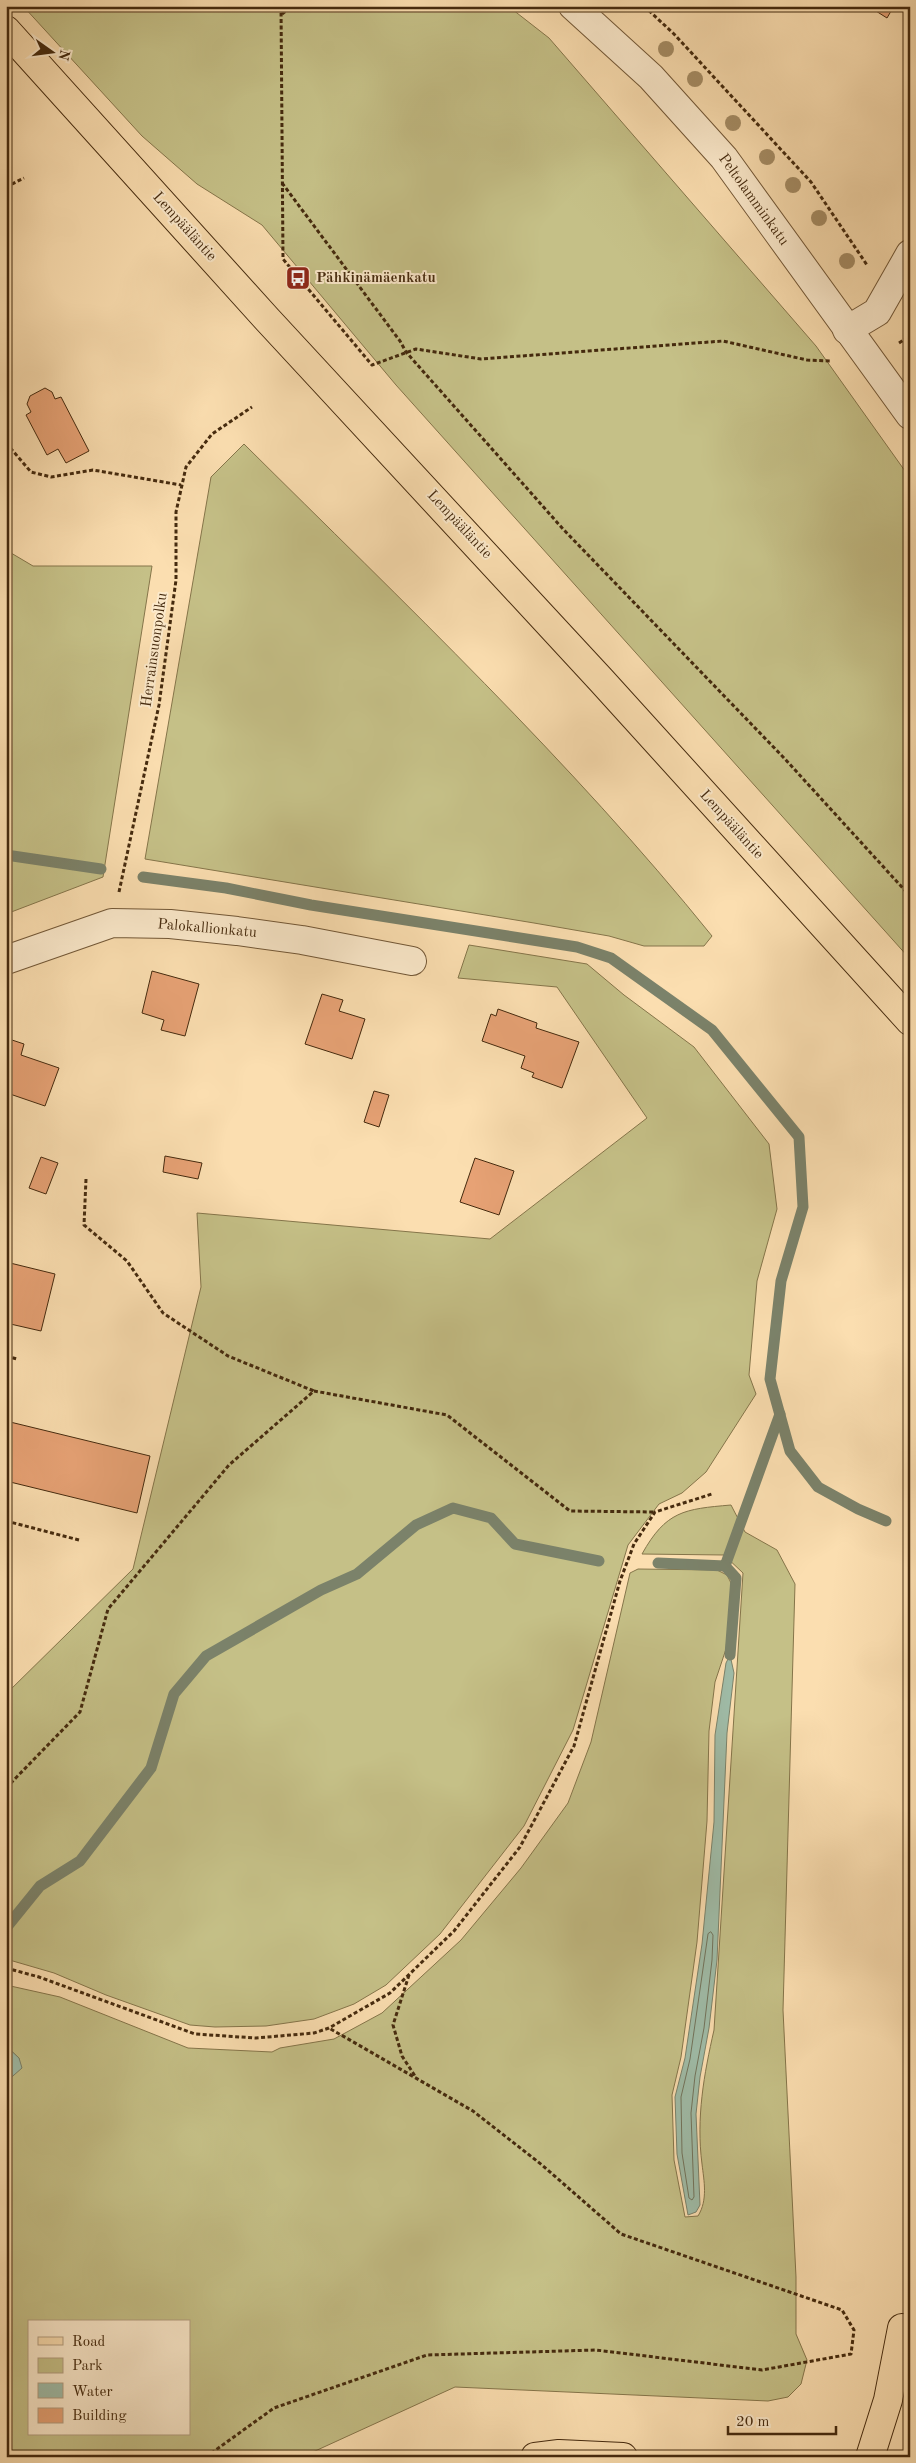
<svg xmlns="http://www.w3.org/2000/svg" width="916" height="2463" viewBox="0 0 916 2463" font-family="'Old Standard TT',serif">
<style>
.green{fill:#c5c087;stroke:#85754a;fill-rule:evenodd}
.water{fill:#9fbca8;stroke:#7b826a}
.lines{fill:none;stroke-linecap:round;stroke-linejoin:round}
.shore{stroke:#72735b;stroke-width:1}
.stream{stroke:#7b826a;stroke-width:11}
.building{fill:#e7a275;stroke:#452a0e}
.minor-casing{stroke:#725736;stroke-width:30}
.major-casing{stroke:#452a0e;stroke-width:30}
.highway-casing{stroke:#452a0e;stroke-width:30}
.path{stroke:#452a0e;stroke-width:3;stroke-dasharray:4 2.5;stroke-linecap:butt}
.minor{stroke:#fceacc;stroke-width:28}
.major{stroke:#fbdeb0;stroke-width:28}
.highway{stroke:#fbdeb0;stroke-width:28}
.tree{fill:#a58c64}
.labels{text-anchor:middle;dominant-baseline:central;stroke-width:4;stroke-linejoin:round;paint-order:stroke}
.street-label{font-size:15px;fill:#452a0e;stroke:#fceacc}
.poi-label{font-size:15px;font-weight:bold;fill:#452a0e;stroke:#fceacc;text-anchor:start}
</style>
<rect width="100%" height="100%" fill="#fbdeb0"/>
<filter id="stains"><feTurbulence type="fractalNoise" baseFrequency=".004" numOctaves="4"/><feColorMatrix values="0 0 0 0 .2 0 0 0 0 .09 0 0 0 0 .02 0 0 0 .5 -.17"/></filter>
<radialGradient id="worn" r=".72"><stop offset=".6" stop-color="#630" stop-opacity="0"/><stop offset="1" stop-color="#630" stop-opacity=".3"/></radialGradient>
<g class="green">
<polygon points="23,6 508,6 549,38 816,346 910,478 910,959 396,385 262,225 197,184 142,136"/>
<path d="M244,444C404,603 570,760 712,936L704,946H644L609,936L534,923L145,859L211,477Z"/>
<polygon points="6,550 33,566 152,566 103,877 6,914"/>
<polygon points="469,945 587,964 624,995 694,1047 769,1144 777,1209 757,1281 749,1375 756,1394 706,1472 682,1493 659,1504 628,1545 573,1730 524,1826 440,1934 386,1985 354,2004 314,2019 266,2026 215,2027 190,2025 106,1995 54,1973 6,1959 6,1694 133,1569 201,1287 197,1213 490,1239 647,1118 557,987 458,978"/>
<path d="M731,1505L745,1532L777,1550L795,1584L783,2010L796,2277V2334L807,2360L801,2384L788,2397L768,2401L455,2387L302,2457H6V2082L13,2076L19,2058L6,2046V1985L60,1997L188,2048L272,2052L280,2048L334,2039L382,2013L461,1940L521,1868L568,1803L591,1742L630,1573L638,1569L717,1570L727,1575L732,1585L726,1649L715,1682L709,1731L707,1821L697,1942L681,2057L672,2095L674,2160L685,2217L698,2216C708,2200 704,2181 702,2164C696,2118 704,2074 714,2030L743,1573L724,1555L642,1554C666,1511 684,1509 731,1505ZM29,2322H189V2434H29Z"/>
</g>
<g class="water">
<polygon points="730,1655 734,1673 727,1733 717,1960 709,2028 700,2077 696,2114 700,2205 696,2212 688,2215 677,2154 675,2097 685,2058 702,1944 714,1822 715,1735 726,1663"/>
<polygon points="6,2046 19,2058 22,2068 6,2082"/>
</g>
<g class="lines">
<polygon class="shore" points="711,1932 713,1935 712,1960 704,2028 695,2076 691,2113 694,2197 692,2200 689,2198 682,2153 681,2097 690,2059 708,1934"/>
<g class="stream">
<polyline points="6,855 101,869"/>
<polyline points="143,877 226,888 311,905 577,947 611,958 712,1030 799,1137 803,1207 781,1281 770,1379 790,1451 818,1487 858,1509 886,1521"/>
<polyline points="658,1563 725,1566 780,1414"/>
<polyline points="725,1566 736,1578 730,1655"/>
<polyline points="6,1928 40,1886 80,1861 151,1768 174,1694 206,1656 321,1590 357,1574 416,1525 453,1508 491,1518 515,1544 599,1561"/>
</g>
</g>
<g class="building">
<polygon points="868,6 894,6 887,18"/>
<polygon points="45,388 52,392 55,399 61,397 89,451 66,463 58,449 47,455 26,415 31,412 27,404 30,396"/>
<polygon points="152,971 199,984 185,1036 161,1030 164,1020 142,1013"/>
<polygon points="322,994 343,1000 339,1011 365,1019 352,1059 305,1044"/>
<polygon points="498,1009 537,1023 536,1028 579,1042 562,1088 532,1077 534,1073 521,1068 525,1056 482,1041 491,1014 496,1016"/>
<polygon points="6,1038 24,1044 21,1055 59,1068 45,1106 7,1093 9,1085 6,1084"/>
<polygon points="374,1091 389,1095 379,1127 364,1122"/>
<polygon points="165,1156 202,1163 198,1179 163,1172"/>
<polygon points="41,1157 58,1163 46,1194 29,1188"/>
<polygon points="475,1158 514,1171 499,1215 460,1202"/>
<polygon points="6,1262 55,1274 41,1331 6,1323"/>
<polygon points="6,1421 150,1456 137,1513 6,1481"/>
</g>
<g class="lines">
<defs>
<g id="minor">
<polyline points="573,6 651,77 724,158 910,415"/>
<polyline points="847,330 877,312 910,254"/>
<polyline points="6,960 112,923 170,924 237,931 302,940 412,961"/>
</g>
<g id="major">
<polyline points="6,30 266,318 601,680 910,1021"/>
<polyline points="870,2457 888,2400 902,2328"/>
</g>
<polyline id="highway" points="535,2457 559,2454 623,2457"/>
</defs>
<use href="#minor" class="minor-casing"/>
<use href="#major" class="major-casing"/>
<use href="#highway" class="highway-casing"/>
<g class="path">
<polyline points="281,6 283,259 372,365 416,349 481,359 723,341 807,360 831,361"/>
<polyline points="644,6 674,34 811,182 867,265"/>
<polyline points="282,14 293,6"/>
<polyline points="282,183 400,341 406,352 563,529 785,759 910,896"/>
<polyline points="6,187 24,178"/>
<polyline points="899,343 910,336"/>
<polyline points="6,443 31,472 51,477 93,470 181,485"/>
<polyline points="119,892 159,705 176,580 176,512 186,467 212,434 252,407"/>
<polyline points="86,1179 84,1225 127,1261 163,1313 228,1356 314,1391"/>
<polyline points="6,1356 17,1359"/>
<polyline points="6,1521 79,1540"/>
<polyline points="6,1788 80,1712 108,1609 229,1465 314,1391 447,1415 570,1511 655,1512"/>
<polyline points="6,1968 39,1977 195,2034 256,2038 314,2033 329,2028 390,1993 454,1931 520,1847 574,1746 620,1581 634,1544 655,1512 712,1494"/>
<polyline points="409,1975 393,2025 402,2056 415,2076"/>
<polyline points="206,2457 274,2408 427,2355 596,2350 762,2370 851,2354 854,2330 842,2310 621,2234 542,2165 473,2111 329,2028"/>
</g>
<use href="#minor" class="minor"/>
<use href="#major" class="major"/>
<use href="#highway" class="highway"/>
</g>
<g class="tree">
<circle cx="666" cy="49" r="8"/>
<circle cx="695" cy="79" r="8"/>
<circle cx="733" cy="123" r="8"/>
<circle cx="767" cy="157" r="8"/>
<circle cx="793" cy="185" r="8"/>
<circle cx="819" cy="218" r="8"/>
<circle cx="847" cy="261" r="8"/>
</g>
<defs>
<symbol id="bus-square" viewBox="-11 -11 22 22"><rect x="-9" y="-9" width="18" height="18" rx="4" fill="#8f2418" stroke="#fceacc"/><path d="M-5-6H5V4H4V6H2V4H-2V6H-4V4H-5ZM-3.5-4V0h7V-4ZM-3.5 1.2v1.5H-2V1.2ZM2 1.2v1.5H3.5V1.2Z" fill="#fff"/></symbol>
</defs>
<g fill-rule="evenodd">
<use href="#bus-square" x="284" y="264" width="28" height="28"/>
</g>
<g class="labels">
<g class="street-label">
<text transform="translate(753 200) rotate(54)">Peltolamminkatu</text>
<text transform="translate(184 227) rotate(48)">Lempääläntie</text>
<text transform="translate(459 525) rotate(47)">Lempääläntie</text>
<text transform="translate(155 650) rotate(-82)">Herrainsuonpolku</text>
<text transform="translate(731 825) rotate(48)">Lempääläntie</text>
<text transform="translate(207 929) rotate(5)">Palokallionkatu</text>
</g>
<g class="poi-label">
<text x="316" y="278">Pähkinämäenkatu</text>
</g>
</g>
<rect width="916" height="2463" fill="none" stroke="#fbdeb0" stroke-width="25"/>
<rect x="8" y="8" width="901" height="2448" fill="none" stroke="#452a0e" stroke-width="2.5"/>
<rect x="12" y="12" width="891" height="2438" fill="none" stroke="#452a0e"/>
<rect x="28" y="2320" width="162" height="115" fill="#fceacc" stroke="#b39d80"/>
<rect x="38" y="2337" width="25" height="8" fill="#fbdeb0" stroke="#b39d80"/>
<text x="72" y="2346" font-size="15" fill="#452a0e">Road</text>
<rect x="38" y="2358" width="25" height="15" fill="#c5c087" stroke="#b39d80"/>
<text x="72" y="2370" font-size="15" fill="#452a0e">Park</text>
<rect x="38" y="2383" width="25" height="15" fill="#9fbca8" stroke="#b39d80"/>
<text x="72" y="2396" font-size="15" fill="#452a0e">Water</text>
<rect x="38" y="2408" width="25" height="15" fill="#e7a275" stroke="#b39d80"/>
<text x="72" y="2420" font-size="15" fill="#452a0e">Building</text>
<g transform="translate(52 52) rotate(104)" stroke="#fceacc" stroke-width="4" paint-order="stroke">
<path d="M0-4L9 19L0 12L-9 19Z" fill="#452a0e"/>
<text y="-8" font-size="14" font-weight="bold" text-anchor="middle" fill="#452a0e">N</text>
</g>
<path d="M728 2426v8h108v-8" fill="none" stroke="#452a0e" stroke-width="2.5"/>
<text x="736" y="2426" font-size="15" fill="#452a0e" stroke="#fceacc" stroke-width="4" paint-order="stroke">20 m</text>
<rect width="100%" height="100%" filter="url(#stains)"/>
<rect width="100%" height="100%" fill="url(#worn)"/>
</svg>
